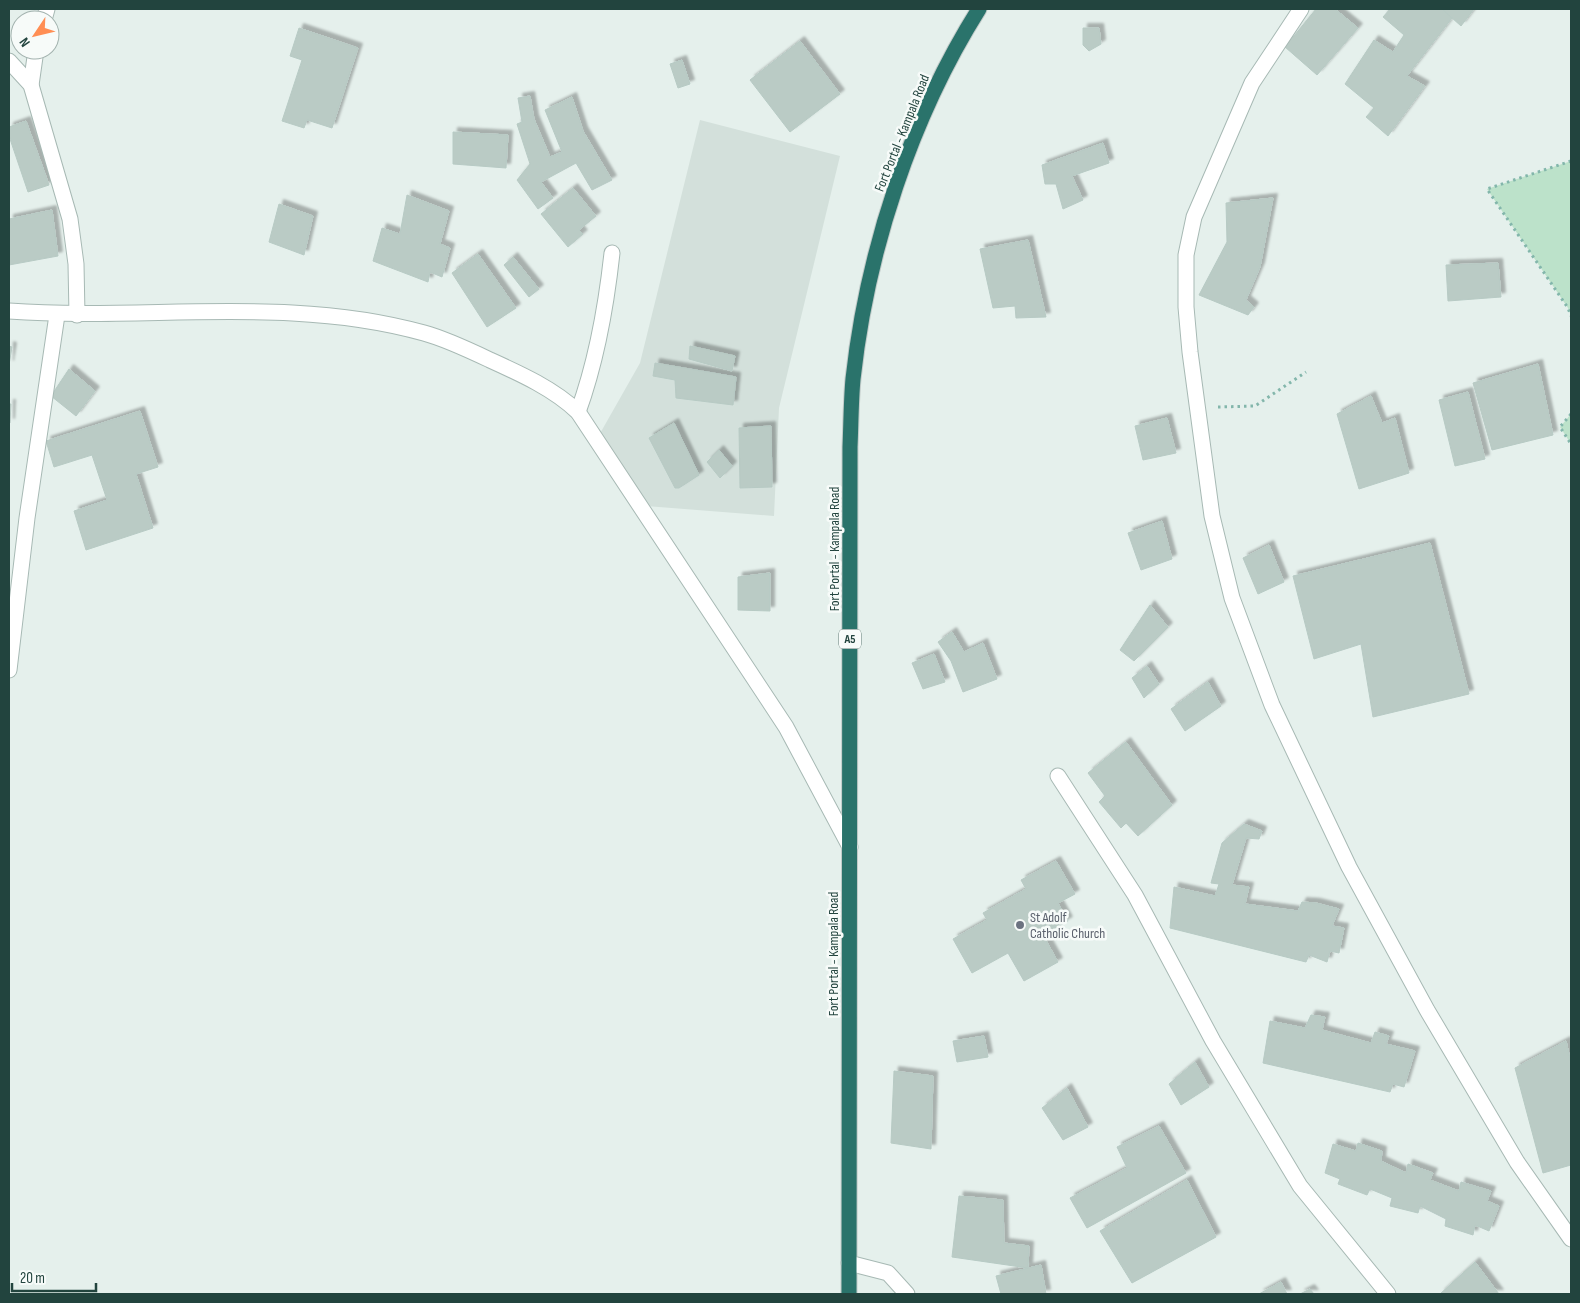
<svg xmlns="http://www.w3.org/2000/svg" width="1580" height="1303" viewBox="0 0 1580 1303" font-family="'Sofia Sans Condensed',sans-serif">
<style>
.built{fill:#d3e0db}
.green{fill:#bce2ca}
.building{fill:#bacbc5;stroke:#b7cac4;filter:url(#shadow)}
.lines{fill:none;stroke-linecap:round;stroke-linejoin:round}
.street-casing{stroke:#a7b9b4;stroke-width:17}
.highway-casing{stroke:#c1cbc9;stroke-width:17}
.path{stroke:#83b6ab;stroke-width:3;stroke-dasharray:2.5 4;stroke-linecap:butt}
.street{stroke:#fff;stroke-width:15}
.highway{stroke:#2a736b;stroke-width:15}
.worship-dot{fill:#6b7280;stroke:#f7fbf9;stroke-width:2}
.labels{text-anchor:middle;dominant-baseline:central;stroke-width:5;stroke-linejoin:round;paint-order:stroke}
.shield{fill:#f7fbf9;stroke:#627b76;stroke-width:1}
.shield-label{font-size:12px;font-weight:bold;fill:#22443e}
.street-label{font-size:14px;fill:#22443e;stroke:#f7fbf9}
.worship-label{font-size:14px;fill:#5b616d;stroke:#f7fbf9;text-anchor:start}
</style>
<defs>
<filter id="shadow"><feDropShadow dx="4.5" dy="-4.5" stdDeviation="1" flood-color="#0004"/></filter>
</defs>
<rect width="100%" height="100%" fill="#e5f0ec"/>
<polygon class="built" points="700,120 840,156 779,408 774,516 646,506 598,437 640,363"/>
<g class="green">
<polygon points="1571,161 1571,316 1568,308 1487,189"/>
<polygon points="1571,414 1571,444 1560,427"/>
</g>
<g class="building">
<polygon points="1316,9 1335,9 1358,28 1317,75 1285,47"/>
<polygon points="1390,9 1442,9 1452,18 1407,76 1425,86 1388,136 1366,117 1374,108 1345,84 1374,40 1393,52 1404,35 1383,17"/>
<polygon points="1442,9 1474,9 1461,26"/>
<polygon points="299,28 358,48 332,128 307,120 304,128 282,121 302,60 290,56"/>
<polygon points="1083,28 1099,28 1101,44 1089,51 1083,45"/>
<polygon points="800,41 840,94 790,132 750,80"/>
<polygon points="682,60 690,84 678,88 670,64"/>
<polygon points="530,96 534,119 550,157 562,152 545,110 572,97 583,131 612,180 592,190 576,163 541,182 553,198 538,209 517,180 530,164 517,124 522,122 518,98"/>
<polygon points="26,121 49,185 28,192 9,136 9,127"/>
<polygon points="453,132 508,135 506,168 453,164"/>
<polygon points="1103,143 1109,163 1072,176 1083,200 1063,209 1056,184 1045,184 1042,165"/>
<polygon points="573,188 596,216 579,230 583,234 568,247 541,214"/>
<polygon points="407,195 449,211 440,244 450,248 442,277 430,272 428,282 373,261 382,228 400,234"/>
<polygon points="1273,198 1260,267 1246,300 1254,307 1248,315 1199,295 1227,242 1226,203"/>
<polygon points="279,204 313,216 304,255 269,242"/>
<polygon points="52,210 58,256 9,265 9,219"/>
<polygon points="1028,240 1046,317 1016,318 1015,306 993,308 980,249"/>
<polygon points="478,254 516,308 487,327 452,273"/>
<polygon points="513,257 539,289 529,297 504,265"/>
<polygon points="1498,263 1501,297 1448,301 1446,265"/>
<polygon points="9,346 12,347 9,365"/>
<polygon points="690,346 735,356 732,371 689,359"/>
<polygon points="655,363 736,377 733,405 676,398 675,380 653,376"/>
<polygon points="1538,364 1553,435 1492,450 1473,383"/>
<polygon points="69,369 95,391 76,416 51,396"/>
<polygon points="1468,392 1485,459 1455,466 1439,400"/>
<polygon points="1371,396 1382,423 1395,418 1409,473 1359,489 1337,414"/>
<polygon points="9,404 11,404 10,423 9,423"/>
<polygon points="140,411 158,467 136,474 153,528 86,550 74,511 107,500 92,455 54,467 46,441"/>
<polygon points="1167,418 1176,453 1143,460 1135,426"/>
<polygon points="674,423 699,475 679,488 675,488 649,438"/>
<polygon points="771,426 772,487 740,488 739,428"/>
<polygon points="719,450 732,466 720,478 707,462"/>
<polygon points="1162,521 1172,559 1141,570 1128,533"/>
<polygon points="1430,543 1469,694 1373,717 1361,644 1314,659 1293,576"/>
<polygon points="1269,545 1284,582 1258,594 1243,558"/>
<polygon points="770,573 770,611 738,610 738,577"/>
<polygon points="1150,605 1168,627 1134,661 1120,650"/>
<polygon points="952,632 964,652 983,643 997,679 963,692 951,661 938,642"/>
<polygon points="934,654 945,682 923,689 912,663"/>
<polygon points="1147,666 1159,684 1144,698 1132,678"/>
<polygon points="1208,682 1221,706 1185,731 1171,709"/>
<polygon points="1126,742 1172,805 1138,836 1126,823 1121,828 1099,802 1105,796 1088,773"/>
<polygon points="1244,824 1262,831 1259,839 1246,838 1232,885 1249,887 1245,904 1298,911 1302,902 1316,903 1339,909 1332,926 1344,928 1339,953 1330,951 1327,962 1309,955 1306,962 1170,928 1174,887 1215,896 1219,884 1211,883 1222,843"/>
<polygon points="1056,861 1075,894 1058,903 1068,921 1043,935 1058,962 1024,981 1008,953 972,973 953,939 987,920 983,913 1026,889 1021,880"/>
<polygon points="1311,1015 1325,1017 1322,1030 1371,1043 1375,1032 1389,1036 1386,1044 1415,1051 1404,1087 1393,1084 1390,1092 1263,1063 1270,1021 1305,1028"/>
<polygon points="984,1036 988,1057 957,1062 953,1041"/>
<polygon points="1566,1041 1571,1063 1571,1165 1543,1173 1515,1068"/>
<polygon points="1195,1062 1209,1087 1181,1105 1169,1084"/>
<polygon points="894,1071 933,1076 931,1149 891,1143"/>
<polygon points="1067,1088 1088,1127 1063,1140 1042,1108"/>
<polygon points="1159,1126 1186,1173 1087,1228 1070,1198 1127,1168 1117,1147"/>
<polygon points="1358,1143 1382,1151 1381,1161 1406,1173 1408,1164 1433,1173 1430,1180 1459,1191 1461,1182 1491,1191 1487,1201 1499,1206 1489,1231 1475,1225 1473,1235 1445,1226 1446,1219 1420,1206 1418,1213 1390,1206 1392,1198 1370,1189 1367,1195 1338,1184 1340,1179 1325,1173 1333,1144 1356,1151"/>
<polygon points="1187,1180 1216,1237 1132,1283 1100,1231"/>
<polygon points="959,1196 1003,1200 1004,1243 1029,1246 1028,1268 952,1257"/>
<polygon points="1475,1262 1499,1294 1440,1294"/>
<polygon points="1041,1265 1046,1294 1001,1294 996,1276"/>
<polygon points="1281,1282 1287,1294 1259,1294"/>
<polygon points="1310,1289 1314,1294 1300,1294"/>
</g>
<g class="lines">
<defs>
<g id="street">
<polyline points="1301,9 1252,83 1194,217 1186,255 1186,307 1190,352 1212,516 1232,598 1272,705 1349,867 1427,1010 1517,1162 1571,1239"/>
<polyline points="44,20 47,9"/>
<polyline points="9,61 31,85 70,219 76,264 77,315"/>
<polyline points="31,85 36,50"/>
<path d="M9,311C146,321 289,295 424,333C446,339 469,350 490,360C521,374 554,389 578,412L786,727L850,847"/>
<path d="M578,412C597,360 606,308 612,253"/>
<polyline points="9,670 27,518 57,315"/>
<polyline points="1058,776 1135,895 1213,1041 1300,1186 1388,1294"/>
<polyline points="849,1263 888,1273 907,1294"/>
</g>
<path id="highway" d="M849,1294L850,447C851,424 851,401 853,379C867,251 911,117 979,9"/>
</defs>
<use href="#street" class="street-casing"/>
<use href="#highway" class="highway-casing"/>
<g class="path">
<polyline points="1571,161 1487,189 1568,308 1571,316"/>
<polyline points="1218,407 1255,406 1306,372"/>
<polyline points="1571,414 1560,427 1571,444"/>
</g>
<use href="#street" class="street"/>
<use href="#highway" class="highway"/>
</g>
<circle class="worship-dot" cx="1020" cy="925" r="5"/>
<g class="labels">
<rect class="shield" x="839" y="629.5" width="22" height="19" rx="4"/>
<g class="shield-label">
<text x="850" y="639">A5</text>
</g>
<g class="street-label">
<text transform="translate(902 133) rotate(-68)">Fort Portal - Kampala Road</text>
<text transform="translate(834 549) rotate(-90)">Fort Portal - Kampala Road</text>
<text transform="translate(833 954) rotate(-90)">Fort Portal - Kampala Road</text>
</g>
<g class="worship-label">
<text x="1030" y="917">St Adolf<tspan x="1030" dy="16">Catholic Church</tspan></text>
</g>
</g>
<rect width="1580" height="1303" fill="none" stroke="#22443e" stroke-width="20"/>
<g transform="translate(35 35) rotate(235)"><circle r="24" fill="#f7fbf9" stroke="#a2b2ae"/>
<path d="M0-4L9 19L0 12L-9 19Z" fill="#ff8e54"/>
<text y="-8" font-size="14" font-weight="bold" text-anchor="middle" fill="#22443e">N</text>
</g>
<path d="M12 1283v8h84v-8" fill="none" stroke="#22443e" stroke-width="2.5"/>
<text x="20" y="1283" font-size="15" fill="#22443e" stroke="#f7fbf9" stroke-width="4" paint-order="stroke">20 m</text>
</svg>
